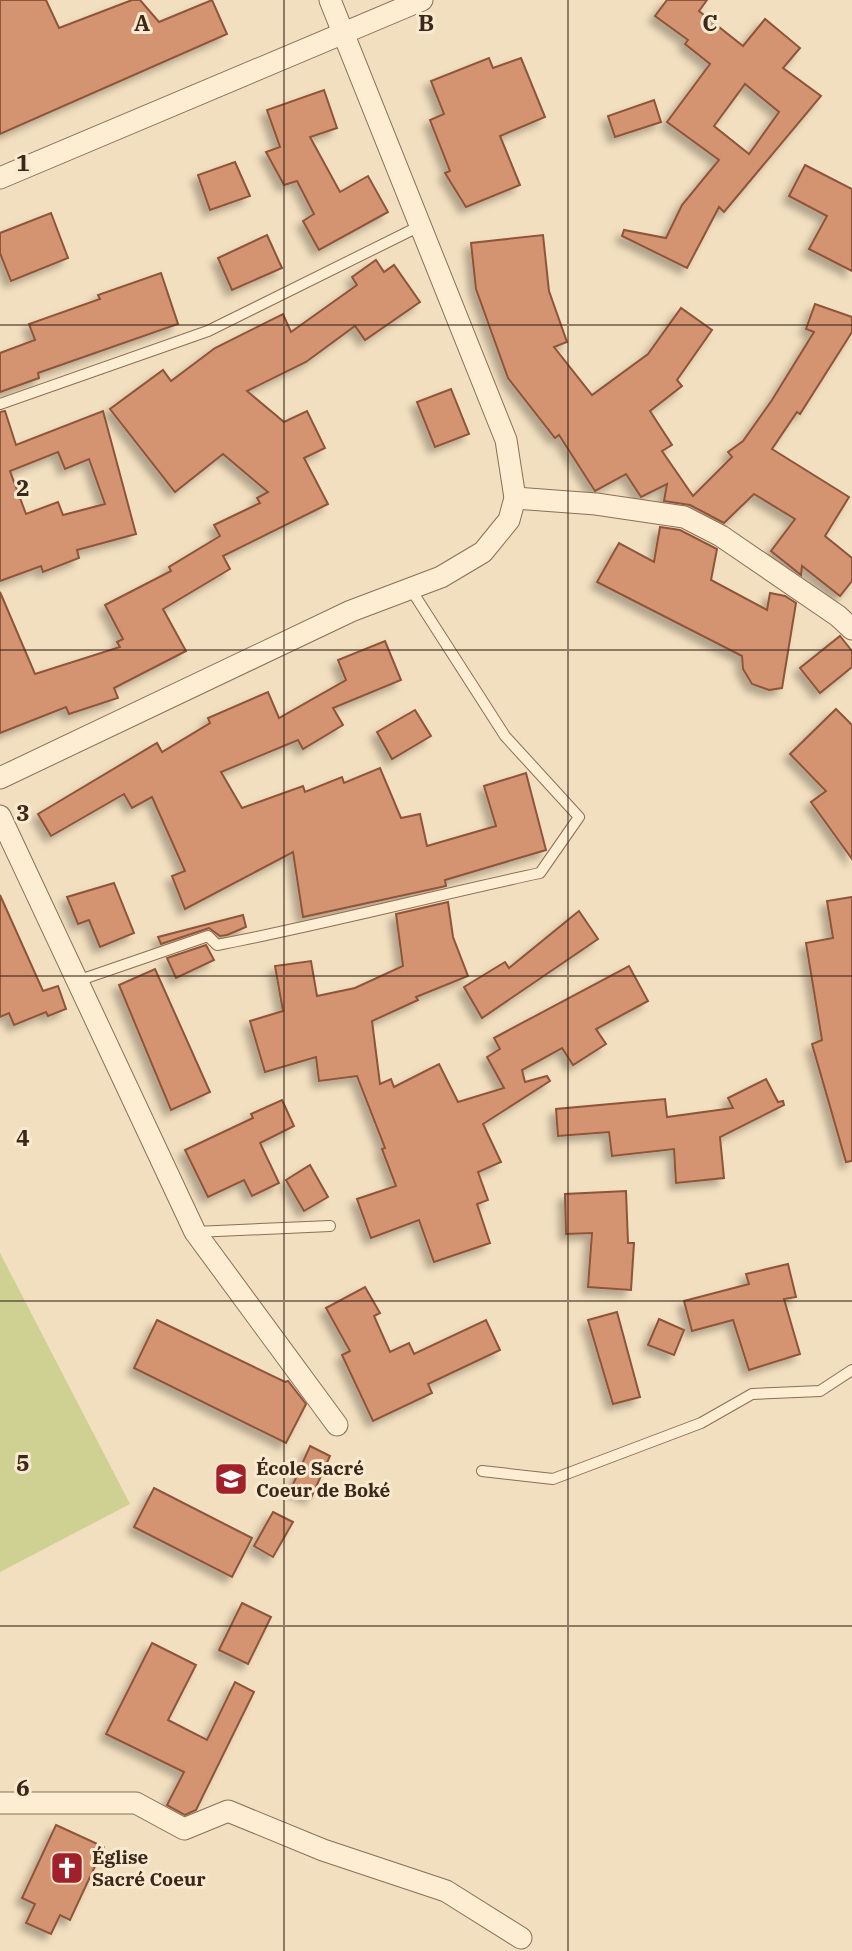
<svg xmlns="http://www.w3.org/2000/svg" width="852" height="1951" viewBox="0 0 852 1951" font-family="'IBM Plex Serif',serif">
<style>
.green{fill:#ced192}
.building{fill:#d49371;stroke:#8e5539;stroke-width:2;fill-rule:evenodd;filter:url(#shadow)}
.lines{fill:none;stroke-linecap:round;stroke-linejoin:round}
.lane-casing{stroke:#8c6f55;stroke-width:12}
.street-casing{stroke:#8c6f55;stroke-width:23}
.lane{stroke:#fcedd3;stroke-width:10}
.street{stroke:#fcedd3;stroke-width:21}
.grid{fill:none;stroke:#3a281b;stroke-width:2;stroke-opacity:0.55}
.labels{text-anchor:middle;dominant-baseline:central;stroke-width:6;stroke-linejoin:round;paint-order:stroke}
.poi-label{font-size:19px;font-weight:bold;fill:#3a281b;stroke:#f9eacf;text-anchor:start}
.grid-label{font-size:23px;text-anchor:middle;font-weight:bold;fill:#3a281b;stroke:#f9eacf;stroke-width:6;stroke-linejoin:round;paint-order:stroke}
</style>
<defs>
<filter id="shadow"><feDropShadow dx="-6" dy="6" stdDeviation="3.5" flood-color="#0004"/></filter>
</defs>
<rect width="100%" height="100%" fill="#f2dfbf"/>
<polygon class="green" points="0,1253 130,1504 0,1572"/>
<g class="building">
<polygon points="0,0 46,0 59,28 132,0 140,0 159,22 212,0 227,34 0,134"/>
<path d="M667,0H707L699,11L743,46L765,19L800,48L783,68L821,96L724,212L719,207L687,268L622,236L624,230L666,238L682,205L719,160L667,122L710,64L685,44L688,40L655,16ZM745,84L779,112L749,154L714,126Z"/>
<polygon points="489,58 493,68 521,58 545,117 500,136 520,185 466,207 445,173 450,171 430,120 444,114 431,81"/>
<polygon points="324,90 337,128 310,137 340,192 368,176 388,212 319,250 303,221 314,214 297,181 284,185 266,152 280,147 267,110"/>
<polygon points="654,100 661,122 615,137 608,116"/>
<polygon points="235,162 250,196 210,210 198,175"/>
<polygon points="805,165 852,189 852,271 809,249 827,216 789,196"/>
<polygon points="51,213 68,258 11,281 0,253 0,233"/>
<polygon points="267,235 282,268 232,290 218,258"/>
<polygon points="543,235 549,291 567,342 554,347 592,395 648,354 681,308 712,330 677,380 682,386 650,411 672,445 662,451 693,496 732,457 728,452 743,441 772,400 814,332 806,329 815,304 852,317 852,332 800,414 797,412 772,449 849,497 825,536 852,558 852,581 840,596 802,566 801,575 771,551 795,519 754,494 724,523 690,505 664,501 667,484 641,497 626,474 595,491 559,435 555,438 508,378 476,289 471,243"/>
<polygon points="376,260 384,272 394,265 420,302 365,340 355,326 306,362 247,391 284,422 307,411 325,448 304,458 328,504 223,556 230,569 163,609 186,651 114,688 118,698 69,714 66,707 0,733 0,592 35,674 120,647 117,642 123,639 105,605 171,571 169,567 220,536 214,525 260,503 257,498 268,492 223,454 175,492 110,409 163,370 171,381 215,348 283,314 291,332 357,285 352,277"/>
<polygon points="161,273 178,324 38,373 39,378 0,392 0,353 35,340 29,324 100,299 98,295"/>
<polygon points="451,389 469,434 435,447 417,402"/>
<path d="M5,411L16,445L103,411L136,534L77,550L79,558L43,572L41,566L0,581V412ZM58,452L65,469L89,459L105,504L63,515L58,502L26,514L10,471Z"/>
<polygon points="660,527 680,530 717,549 711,580 767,610 770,593 785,596 796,603 782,688 769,690 752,684 743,669 742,656 597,582 619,543 654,562"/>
<polygon points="840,636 852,651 852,667 820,693 800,668"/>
<polygon points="385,641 401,680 333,708 343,725 303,749 298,740 221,772 242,808 303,786 305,792 342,777 344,783 380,768 401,818 420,814 427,846 496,826 484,786 526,773 546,850 445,880 446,886 303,917 293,852 185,909 172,876 185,871 152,797 132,808 124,794 51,836 38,814 157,743 162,752 210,723 208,718 268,692 279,718 346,680 338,660"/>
<polygon points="836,709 852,725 852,859 811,802 826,791 790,754"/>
<polygon points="415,710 431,736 392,759 377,732"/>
<polygon points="114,883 134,933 100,947 89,920 78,924 67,897"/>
<polygon points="0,895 43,991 58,986 66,1009 48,1016 46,1012 14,1025 9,1013 0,1017"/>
<polygon points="852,897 852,1161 846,1162 812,1044 822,1040 806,943 833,938 827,901"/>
<polygon points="448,902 453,937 468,976 416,997 418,1000 372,1021 380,1084 391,1079 394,1087 439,1064 458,1102 504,1088 487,1057 500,1049 494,1038 629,966 648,1001 596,1029 606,1044 573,1065 562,1048 522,1070 525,1082 547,1076 550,1081 483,1124 501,1162 478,1172 488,1200 477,1204 490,1243 434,1262 419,1220 371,1238 357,1199 396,1186 382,1149 385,1148 357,1076 319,1081 316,1057 265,1072 250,1021 283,1011 275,966 311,961 317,996 355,988 403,966 396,914"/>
<polygon points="579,911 598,939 482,1018 464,987 505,962 509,968"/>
<polygon points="243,915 246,927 227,935 220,936 209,928 161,944 158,937"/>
<polygon points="206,945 214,960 176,978 167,958"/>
<polygon points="155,969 210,1092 171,1110 119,985"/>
<polygon points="766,1079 778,1102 783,1101 784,1105 720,1137 724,1178 676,1183 674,1149 612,1156 609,1132 558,1136 556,1109 665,1099 667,1117 733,1108 728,1098"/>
<polygon points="282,1100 294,1126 260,1143 279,1183 252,1196 244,1180 208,1197 185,1150 253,1118 251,1114"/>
<polygon points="310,1165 328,1197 304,1211 286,1180"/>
<polygon points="626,1191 628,1243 634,1243 631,1290 588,1287 592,1233 566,1234 565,1194"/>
<polygon points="788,1264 796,1297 784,1299 800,1354 749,1370 733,1320 692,1331 684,1301 749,1284 746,1274"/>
<polygon points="365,1287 380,1313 374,1316 390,1352 409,1343 414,1354 486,1320 500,1350 428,1384 432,1393 373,1421 342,1355 350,1351 326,1308"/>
<polygon points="617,1312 640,1397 613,1404 588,1320"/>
<polygon points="659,1319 684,1330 674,1355 648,1345"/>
<polygon points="157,1320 285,1382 288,1381 306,1404 286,1443 134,1368"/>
<polygon points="310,1446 330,1456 311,1498 291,1489"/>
<polygon points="154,1488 252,1538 232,1577 134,1527"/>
<polygon points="273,1512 293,1522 273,1557 254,1546"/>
<polygon points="242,1603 271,1617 248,1664 219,1650"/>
<polygon points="152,1643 196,1665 168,1720 207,1740 235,1682 254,1692 196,1810 185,1815 167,1805 184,1772 106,1734"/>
<polygon points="56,1825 104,1847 70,1920 60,1915 51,1934 26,1923 35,1904 22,1898"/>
</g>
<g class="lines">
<defs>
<g id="lane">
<polyline points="0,404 208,331 420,226"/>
<path d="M80,980L208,936L217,945C326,924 432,896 540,873L579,817L505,736L410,588"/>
<polyline points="195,1232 330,1226"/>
<polyline points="482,1471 553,1479 701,1423 752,1394 820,1391 852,1370"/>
</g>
<g id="street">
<polyline points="330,0 506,440 515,498"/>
<polyline points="0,178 422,0"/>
<polyline points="0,778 351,611 441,577 483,552 509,520 515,498 596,504 684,517 721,536 838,616 852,629"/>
<polyline points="0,816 195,1232 337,1425"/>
<polyline points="0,1803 136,1803 184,1829 228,1811 323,1850 446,1891 521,1938"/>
</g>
</defs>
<use href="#lane" class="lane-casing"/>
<use href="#street" class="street-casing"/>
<use href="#lane" class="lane"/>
<use href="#street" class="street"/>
</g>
<path class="grid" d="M284,0V1951M568,0V1951M0,325H852M0,650H852M0,976H852M0,1301H852M0,1626H852"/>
<defs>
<symbol id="school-square" viewBox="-11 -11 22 22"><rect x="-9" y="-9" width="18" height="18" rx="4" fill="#a12029" stroke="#f9eacf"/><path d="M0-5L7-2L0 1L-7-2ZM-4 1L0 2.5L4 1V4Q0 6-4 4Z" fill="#fff"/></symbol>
<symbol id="church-square" viewBox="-11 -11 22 22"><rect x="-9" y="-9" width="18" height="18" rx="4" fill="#a12029" stroke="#f9eacf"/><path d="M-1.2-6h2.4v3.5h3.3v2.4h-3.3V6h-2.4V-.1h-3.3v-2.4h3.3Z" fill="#fff"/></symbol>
</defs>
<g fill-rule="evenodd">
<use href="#school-square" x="212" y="1460" width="38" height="38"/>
<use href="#church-square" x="48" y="1849" width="38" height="38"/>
</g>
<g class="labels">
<g class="poi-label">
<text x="256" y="1468">École Sacré<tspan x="256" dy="22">Coeur de Boké</tspan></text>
<text x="92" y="1857">Église<tspan x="92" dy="22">Sacré Coeur</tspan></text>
</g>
</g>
<g class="grid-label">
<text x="142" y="31">A</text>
<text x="426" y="31">B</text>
<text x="710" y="31">C</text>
<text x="23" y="171">1</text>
<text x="23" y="496">2</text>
<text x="23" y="821">3</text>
<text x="23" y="1146">4</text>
<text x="23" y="1471">5</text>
<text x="23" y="1796">6</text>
</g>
</svg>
